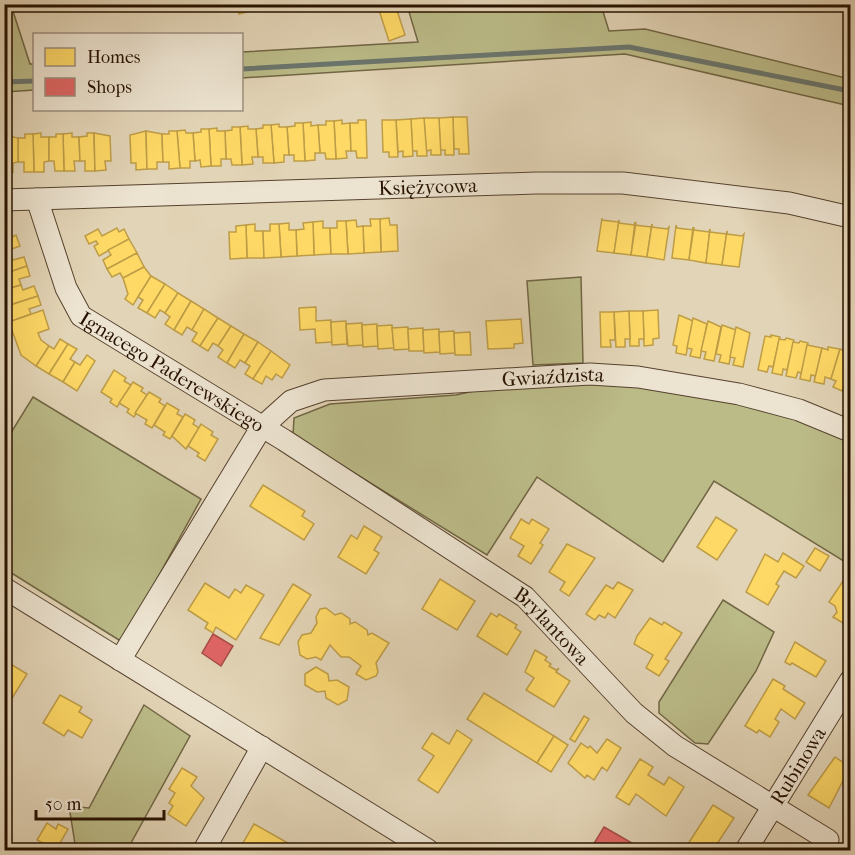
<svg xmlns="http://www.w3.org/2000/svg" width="855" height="855" viewBox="0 0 855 855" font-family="'IM FELL French Canon',serif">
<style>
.green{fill:#bb8;stroke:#716644;stroke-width:1.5}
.homes{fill:#ffd966;stroke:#be9d47;stroke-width:1.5}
.shops{fill:#e06666;stroke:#a84d47;stroke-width:1.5}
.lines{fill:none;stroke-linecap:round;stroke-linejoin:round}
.stream{stroke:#6a756d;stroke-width:5}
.minor-casing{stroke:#56422e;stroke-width:23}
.minor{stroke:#ece3d0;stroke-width:21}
.labels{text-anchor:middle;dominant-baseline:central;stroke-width:6;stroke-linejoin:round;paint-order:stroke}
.street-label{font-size:20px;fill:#271200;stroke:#ece3d0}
</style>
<rect width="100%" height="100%" fill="#e2d4b6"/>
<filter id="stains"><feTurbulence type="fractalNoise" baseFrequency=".00333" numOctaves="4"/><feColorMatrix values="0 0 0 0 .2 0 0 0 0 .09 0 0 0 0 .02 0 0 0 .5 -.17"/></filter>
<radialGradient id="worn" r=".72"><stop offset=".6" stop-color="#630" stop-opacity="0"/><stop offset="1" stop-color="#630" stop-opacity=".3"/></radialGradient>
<g class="green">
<polygon points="5,4 11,5 30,64 34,64 34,90 5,92"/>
<polygon points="601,5 609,31 645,29 850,79 850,106 625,54 242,78 242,52 418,42 407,5"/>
<polygon points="581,277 583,363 533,365 527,281"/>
<polygon points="605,382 700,393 778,412 850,437 850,565 714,481 663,562 537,477 487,555 293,435 294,418 330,404 456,395 500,385"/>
<polygon points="33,397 201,499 126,635 119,640 5,569 4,444"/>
<polygon points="723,600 774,632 756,671 708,744 695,743 659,713 659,702"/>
<polygon points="144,705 190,736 131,843 140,850 76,850 69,806 89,808"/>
</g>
<g class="homes">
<polygon points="226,4 263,4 264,7 239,14 236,5 227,8"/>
<polygon points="377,4 395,4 405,35 389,41"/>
<polygon points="453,117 467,117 469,154 459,154 459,149 454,149"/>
<polygon points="453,117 454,155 445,155 445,150 440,150 439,118"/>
<polygon points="424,118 439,118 441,155 431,155 431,150 426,151"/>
<polygon points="424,118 427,156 417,156 417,151 412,151 411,119"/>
<polygon points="411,119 413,156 403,157 403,151 398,152 396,120"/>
<polygon points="342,120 342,124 350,123 351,151 346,151 347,158 336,159 334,121"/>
<polygon points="358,120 366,120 367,158 357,158 356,151 351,151 350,123 358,123"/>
<polygon points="382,120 396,120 398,157 389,157 389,152 383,152"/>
<polygon points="326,121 334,121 336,159 326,159 325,153 320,153 318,125 326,125"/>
<polygon points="311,122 311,126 318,125 320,153 315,153 315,160 305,161 303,123"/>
<polygon points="295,123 303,123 305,161 294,161 294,155 289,155 287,127 295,126"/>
<polygon points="279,124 279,127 287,127 289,155 284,155 284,162 274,163 271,125"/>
<polygon points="263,125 271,125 274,163 263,163 263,157 258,157 256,129 263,128"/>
<polygon points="248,126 248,129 256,129 258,157 252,157 253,164 242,165 240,127"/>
<polygon points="232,127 240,127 242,165 232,165 231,159 226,159 225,131 232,130"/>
<polygon points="217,128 217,131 225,131 226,159 221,159 221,166 211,166 209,129"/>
<polygon points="201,129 209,129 211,166 201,167 200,160 195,161 193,133 201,132"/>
<polygon points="185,130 186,133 193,133 195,161 190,161 190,168 180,168 177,131"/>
<polygon points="146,131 147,169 136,170 136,163 131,163 130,135"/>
<polygon points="146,131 162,134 163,162 157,162 157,169 147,169"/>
<polygon points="169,131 177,131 180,168 169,169 169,162 163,162 162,134 169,134"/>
<polygon points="41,133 41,137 49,137 49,161 44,162 44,172 34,172 33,134"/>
<polygon points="72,133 72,137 79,137 80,161 74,161 75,171 64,171 63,134"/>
<polygon points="87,133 94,133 95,171 85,171 85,161 80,161 79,137 87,136"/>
<polygon points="94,133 110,136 111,161 105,161 106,170 95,171"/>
<polygon points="25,134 33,134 34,172 24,172 24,162 18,162 18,138 25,138"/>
<polygon points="56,134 63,134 64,171 55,171 54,161 49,161 49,137 56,137"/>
<polygon points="4,135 18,138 18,162 13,163 13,172 4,172"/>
<polygon points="389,218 390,225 397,225 398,251 381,252 380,219"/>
<polygon points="602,218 602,220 618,222 619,220 614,253 597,251"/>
<polygon points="370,219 380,219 381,252 364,253 363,226 371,226"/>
<polygon points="356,220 357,227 363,226 364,253 348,254 346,221"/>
<polygon points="619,220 619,223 634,225 635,222 631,255 614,253"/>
<polygon points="323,221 323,228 330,228 331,254 314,255 313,222"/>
<polygon points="337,221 346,221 348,254 331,254 330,228 337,228"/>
<polygon points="313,222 314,255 297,256 296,230 304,229 303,223"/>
<polygon points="636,222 635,225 651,227 652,224 647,257 631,255"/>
<polygon points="289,223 289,230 296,230 297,256 281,257 279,224"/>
<polygon points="255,224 255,231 263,231 264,258 247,258 246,225"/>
<polygon points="270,224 279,224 281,257 264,258 263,231 270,231"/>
<polygon points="652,224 652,227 667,229 669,227 664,260 647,257"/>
<polygon points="246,225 247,258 230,259 229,232 236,232 236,226"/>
<polygon points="676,225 677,228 693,230 693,227 689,260 672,258"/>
<polygon points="694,227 694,230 709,232 710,229 706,263 689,260"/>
<polygon points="117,228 119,232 124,229 129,239 99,256 94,246 98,244 96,241 89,244 85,236 98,229 102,236"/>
<polygon points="710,229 710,232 726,234 727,231 722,265 706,263"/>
<polygon points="727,231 727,234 742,236 744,234 739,267 722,265"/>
<polygon points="16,235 20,246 9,250 11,255 4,257 4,241"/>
<polygon points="129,239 137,253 107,269 103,260 111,255 108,250"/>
<polygon points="137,253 144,267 123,278 120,273 112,277 107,269"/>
<polygon points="11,255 13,260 24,257 27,266 4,274 4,257"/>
<polygon points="27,266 30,276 19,279 21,285 4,290 4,274"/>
<polygon points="144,267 151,276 133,305 125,299 128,294 123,278"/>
<polygon points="151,276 165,284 147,313 138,308 143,300 138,297"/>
<polygon points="165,284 178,293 165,313 160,310 155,318 147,313"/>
<polygon points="21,285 23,290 34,286 38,296 4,307 4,290"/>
<polygon points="178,293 191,301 174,330 165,324 170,317 165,313"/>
<polygon points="38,296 41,305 29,309 31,314 9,322 4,307"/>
<polygon points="191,301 204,309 192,330 187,327 182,335 174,330"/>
<polygon points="316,307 316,321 331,320 332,342 316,343 315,329 300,330 299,308"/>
<polygon points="204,309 218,318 200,346 192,341 197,333 192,330"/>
<polygon points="43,310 49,329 38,333 41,340 49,346 36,366 21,355 9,322"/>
<polygon points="658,310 659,338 653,339 653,345 644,346 643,311"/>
<polygon points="629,311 643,311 644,339 639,339 639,346 630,346"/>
<polygon points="629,311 630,339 625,339 625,347 616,347 614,312"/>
<polygon points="600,312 614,312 615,340 610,340 611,347 601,347"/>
<polygon points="679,315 693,321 686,355 676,353 677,346 673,345"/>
<polygon points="218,318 231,326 218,346 213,343 208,351 200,346"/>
<polygon points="693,318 707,324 700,358 690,356 692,349 687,348"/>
<polygon points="521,319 523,343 514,344 514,348 488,349 486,321"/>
<polygon points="346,321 347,344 332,345 331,322"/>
<polygon points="708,321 721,327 714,361 704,359 706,352 701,351"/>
<polygon points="362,323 363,345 348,346 346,324"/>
<polygon points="377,324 378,346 363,347 362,325"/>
<polygon points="392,325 394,348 378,349 377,326"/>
<polygon points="722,325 736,330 729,364 719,362 721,355 716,354"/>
<polygon points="231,326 244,334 227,363 218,357 223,350 218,346"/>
<polygon points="408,327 409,349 394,350 392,328"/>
<polygon points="736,327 750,333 743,367 733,365 735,358 730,357"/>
<polygon points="423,328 424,351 409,351 408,329"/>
<polygon points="439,329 440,352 424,353 423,330"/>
<polygon points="454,331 455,353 440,354 439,332"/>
<polygon points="470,332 471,355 455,355 454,333"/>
<polygon points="244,334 258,342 245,363 240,360 235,368 227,363"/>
<polygon points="771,335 780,337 773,367 769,366 767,372 758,370 765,336 771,337"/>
<polygon points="786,338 794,340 787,370 783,369 782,375 772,373 779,339 785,340"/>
<polygon points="60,339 68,344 49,374 36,366 49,346 54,349"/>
<polygon points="800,341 808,343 802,373 798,372 796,378 786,376 793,342 799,343"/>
<polygon points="258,342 271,351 253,379 245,374 250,366 245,363"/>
<polygon points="68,344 77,349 70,359 75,362 63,382 49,374"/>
<polygon points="807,345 822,348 816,376 811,375 810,381 800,379"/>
<polygon points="828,347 840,349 831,379 825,377 824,384 814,382 822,348 828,350"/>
<polygon points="840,349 850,354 850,373 842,391 833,387 836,381 831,379"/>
<polygon points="271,351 290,365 282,378 276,374 272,380 266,376 262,384 253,379"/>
<polygon points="87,355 95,361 77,391 63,382 75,362 80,365"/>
<polygon points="114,370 126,378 124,381 131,385 117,407 110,402 112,399 101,392"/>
<polygon points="133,382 143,388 141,391 147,395 134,417 127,412 129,409 119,403"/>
<polygon points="149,392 161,399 159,402 165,406 152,428 145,424 147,420 135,413"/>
<polygon points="167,403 179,410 177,414 183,417 170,439 163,435 165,432 154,425"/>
<polygon points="185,414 195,420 193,424 199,428 186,449 172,436"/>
<polygon points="201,424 213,432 211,435 218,439 205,461 197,456 199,453 188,446"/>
<polygon points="263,485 305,511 302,516 314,524 304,540 250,506"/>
<polygon points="716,517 737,530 717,560 697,547"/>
<polygon points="521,519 529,524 532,519 549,529 540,543 543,545 531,564 518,556 524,546 510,538"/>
<polygon points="364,526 382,537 374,550 379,553 366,574 338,557 351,535 357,539"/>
<polygon points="567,544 595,558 569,596 560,590 565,582 549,572"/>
<polygon points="815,548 829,556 820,571 806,562"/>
<polygon points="783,553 804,566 796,578 784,571 776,584 779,586 768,605 746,592 765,554 778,562"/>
<polygon points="847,575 850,577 850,622 848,626 833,617 837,612 835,606 829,602"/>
<polygon points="440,579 475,601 457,630 422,609"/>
<polygon points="618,582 633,590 615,618 608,613 605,618 599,615 595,620 586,614 606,585 613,589"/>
<polygon points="205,583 229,598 235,589 241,593 246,585 264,595 236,640 216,627 213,633 205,628 208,623 188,610"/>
<polygon points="293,584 311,595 298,615 279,645 260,638"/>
<polygon points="326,608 335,615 341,613 350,619 350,624 355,622 367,630 368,635 372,633 389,643 376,663 378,672 376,676 366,680 356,674 361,666 349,657 341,657 330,645 321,660 316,657 307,659 300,655 298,642 302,635 311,633 317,623 316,617 320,609"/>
<polygon points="491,613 497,617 499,614 517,625 515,628 521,632 507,655 477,636"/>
<polygon points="650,618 662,625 664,622 682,633 665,659 669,661 659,676 646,668 653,655 634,644 637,636"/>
<polygon points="795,642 826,661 816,677 792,663 790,665 785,662"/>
<polygon points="535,650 547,657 545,660 551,664 549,666 556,670 559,668 556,672 570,681 554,707 526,690 534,678 525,672"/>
<polygon points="4,660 27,674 11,700 4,696"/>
<polygon points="316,667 328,674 329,681 337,680 349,687 347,700 338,705 326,698 325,691 317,692 305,685 305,674"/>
<polygon points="773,679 785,686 783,689 805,703 795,719 781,709 775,719 779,722 770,737 759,730 757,733 745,726"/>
<polygon points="484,693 554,736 537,763 467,719"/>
<polygon points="60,695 82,707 79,712 92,720 82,738 68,730 64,736 43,723"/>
<polygon points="584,716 589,719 575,742 570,739"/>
<polygon points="457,730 472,740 438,793 418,780 434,756 422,748 432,733 449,744"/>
<polygon points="554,736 568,745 551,772 537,763"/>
<polygon points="607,739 621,748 607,771 602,767 594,780 587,775 585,778 568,763 581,743 588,748 590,746 597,753"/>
<polygon points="835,757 850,767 829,808 808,795"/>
<polygon points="640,759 653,767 648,775 664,785 669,777 684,787 666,816 636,794 629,805 616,797"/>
<polygon points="182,768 197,777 191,786 204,798 186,826 168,814 173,806 169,803 175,793 169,789"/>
<polygon points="713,805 734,818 713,850 698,850 688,844"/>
<polygon points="47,823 56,829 58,824 68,829 56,850 37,840"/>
<polygon points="254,824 295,847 293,850 239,850"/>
</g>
<g class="shops">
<polygon points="213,634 233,646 221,666 202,653"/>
<polygon points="604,827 644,850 590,850"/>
</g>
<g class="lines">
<g class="stream">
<polyline points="242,69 629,47 850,91"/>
<polyline points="4,82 34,81"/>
</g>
<defs>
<g id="minor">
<path id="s1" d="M37,199L66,288L81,316L284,440L525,597L634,713L675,746L828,840"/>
<path id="s2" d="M4,200L536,183H623L789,203L850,217"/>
<polyline points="4,588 428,850"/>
<path id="s3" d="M120,660L261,428L291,401L324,390L590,374L638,377L739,394L799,410L850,431"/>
<polyline points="204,850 262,747"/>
<path id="s4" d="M746,850L850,681"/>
</g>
</defs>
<use href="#minor" class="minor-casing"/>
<use href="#minor" class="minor"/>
</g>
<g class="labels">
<g class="street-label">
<text stroke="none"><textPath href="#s2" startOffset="424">Księżycowa</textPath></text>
<text stroke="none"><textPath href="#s1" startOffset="232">Ignacego Paderewskiego</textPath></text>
<text stroke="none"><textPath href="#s3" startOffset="576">Gwiaździsta</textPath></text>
<text stroke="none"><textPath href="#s1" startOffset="690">Brylantowa</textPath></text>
<text stroke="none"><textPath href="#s4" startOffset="99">Rubinowa</textPath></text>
</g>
</g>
<rect width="855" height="855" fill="none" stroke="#e2d4b6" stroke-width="24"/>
<rect x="6" y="6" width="843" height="843" fill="none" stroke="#271200" stroke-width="3"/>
<rect x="12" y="12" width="831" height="831" fill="none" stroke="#271200" stroke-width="1.5"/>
<rect x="33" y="33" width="210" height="78" fill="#ece3d0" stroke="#9d8f7d" stroke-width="1.5"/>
<rect x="45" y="48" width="30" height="18" fill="#ffd966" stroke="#9d8f7d" stroke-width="1.5"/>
<text x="87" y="63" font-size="18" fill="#271200">Homes</text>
<rect x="45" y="78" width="30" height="18" fill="#e06666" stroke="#9d8f7d" stroke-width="1.5"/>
<text x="87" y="93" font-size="18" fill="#271200">Shops</text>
<path d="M36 810v9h128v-9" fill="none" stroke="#271200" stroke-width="3"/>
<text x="45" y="810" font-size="18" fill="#271200" stroke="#ece3d0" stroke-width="4.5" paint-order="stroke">50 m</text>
<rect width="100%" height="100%" filter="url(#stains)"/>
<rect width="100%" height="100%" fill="url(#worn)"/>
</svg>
